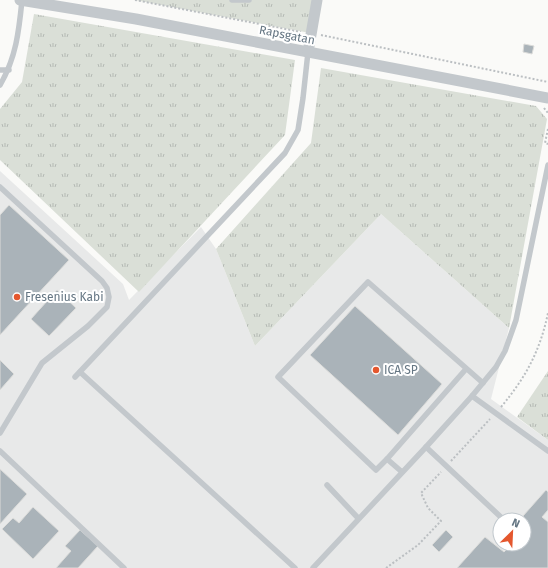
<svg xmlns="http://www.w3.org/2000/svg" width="548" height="568" viewBox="0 0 548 568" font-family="'Fira Sans',sans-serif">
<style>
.built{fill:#e8e9e9;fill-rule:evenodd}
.grass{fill:url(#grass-tufts)}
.building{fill:#aab3b9;stroke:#dcdcda}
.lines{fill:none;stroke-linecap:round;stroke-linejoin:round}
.path{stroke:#bbbfc2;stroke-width:2;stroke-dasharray:2 2;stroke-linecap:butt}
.lane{stroke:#c3c8cc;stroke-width:5.5}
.street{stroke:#c3c8cc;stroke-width:11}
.poi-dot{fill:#e4572e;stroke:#fff;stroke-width:1.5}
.labels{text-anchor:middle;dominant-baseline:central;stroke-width:4;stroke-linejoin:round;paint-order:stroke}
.street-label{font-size:12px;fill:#657683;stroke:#fff}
.poi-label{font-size:12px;fill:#657683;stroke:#fff;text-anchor:start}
</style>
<defs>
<pattern id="grass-tufts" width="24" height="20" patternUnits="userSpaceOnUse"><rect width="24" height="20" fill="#dadfd7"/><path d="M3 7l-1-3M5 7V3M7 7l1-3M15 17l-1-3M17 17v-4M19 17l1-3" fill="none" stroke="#b4b9b4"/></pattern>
</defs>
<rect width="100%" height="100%" fill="#fafaf8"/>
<path class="built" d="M0,171L123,284L129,300L201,227L216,249L255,346L381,214L509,328L491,399L548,440V568H0ZM500,520H524V544H500Z"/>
<g class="grass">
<polygon points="135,0 317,0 310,33"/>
<polygon points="34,14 295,60 285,135 139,292 0,160 0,109 22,82"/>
<polygon points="321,68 536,106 547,119 509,328 381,214 255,346 216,249 311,143"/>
<polygon points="548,371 548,440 517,417"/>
</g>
<g class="building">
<polygon points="524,44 534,46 532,54 523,52"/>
<polygon points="9,205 69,260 0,335 0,215"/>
<polygon points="57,290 76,308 49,336 31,319"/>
<polygon points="355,306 442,384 398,435 310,355"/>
<polygon points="0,360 14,374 0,390"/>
<polygon points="0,469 27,494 0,524"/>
<polygon points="546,490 548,492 548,510 542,517 548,522 548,568 457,568 485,537 504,552 512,544 524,544 524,526 528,521 523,516"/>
<polygon points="33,507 59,531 33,559 2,529 13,518 19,523"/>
<polygon points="80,530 98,546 78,568 56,568 71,551 65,546"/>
<polygon points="446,530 453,537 439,552 432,545"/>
</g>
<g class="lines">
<g class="path">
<polyline points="135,0 301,32"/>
<polyline points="321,35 548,82"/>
<polyline points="544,108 548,113"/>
<polyline points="548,129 545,143 548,144"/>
<path d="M501,407C526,377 540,351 548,313"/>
<polyline points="451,461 490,419"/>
<polyline points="386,568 418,545 441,521 428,508 421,493 441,472"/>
</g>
<g class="lane">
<polyline points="232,0 249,0"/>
<polyline points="0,70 9,70"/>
<path d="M0,85C16,58 19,31 22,0"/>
<polyline points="0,187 102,281 107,288 109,297 107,307 88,326 42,363 0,433"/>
<polyline points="80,372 295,568"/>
<polyline points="75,377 285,153 298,130 303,98 308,52"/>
<polyline points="472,396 548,451"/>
<polyline points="426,447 504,520"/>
<polyline points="0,451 124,568"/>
<polyline points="387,459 466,369"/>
<polyline points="402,472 387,459 376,470 278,377 368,282 483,383"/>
<polyline points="327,485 358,518"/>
<polyline points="313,568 426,447 472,396 496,367 505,351 516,320 548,165"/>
</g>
<g class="street">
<polyline points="20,0 136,19 548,98"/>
<polyline points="308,52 317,0"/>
</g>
</g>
<g class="poi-dot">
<circle cx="17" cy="297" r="4"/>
<circle cx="376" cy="370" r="4"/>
</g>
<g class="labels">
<g class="street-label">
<text transform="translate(287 35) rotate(11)">Rapsgatan</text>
</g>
<g class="poi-label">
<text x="25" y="297">Fresenius Kabi</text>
<text x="384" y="370">ICA SP</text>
</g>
</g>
<g transform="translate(512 532) rotate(24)"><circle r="19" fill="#ffffff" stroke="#c1c8cd"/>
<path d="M0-3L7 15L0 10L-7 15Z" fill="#e4572e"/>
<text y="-6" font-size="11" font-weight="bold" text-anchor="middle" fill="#657683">N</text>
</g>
</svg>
